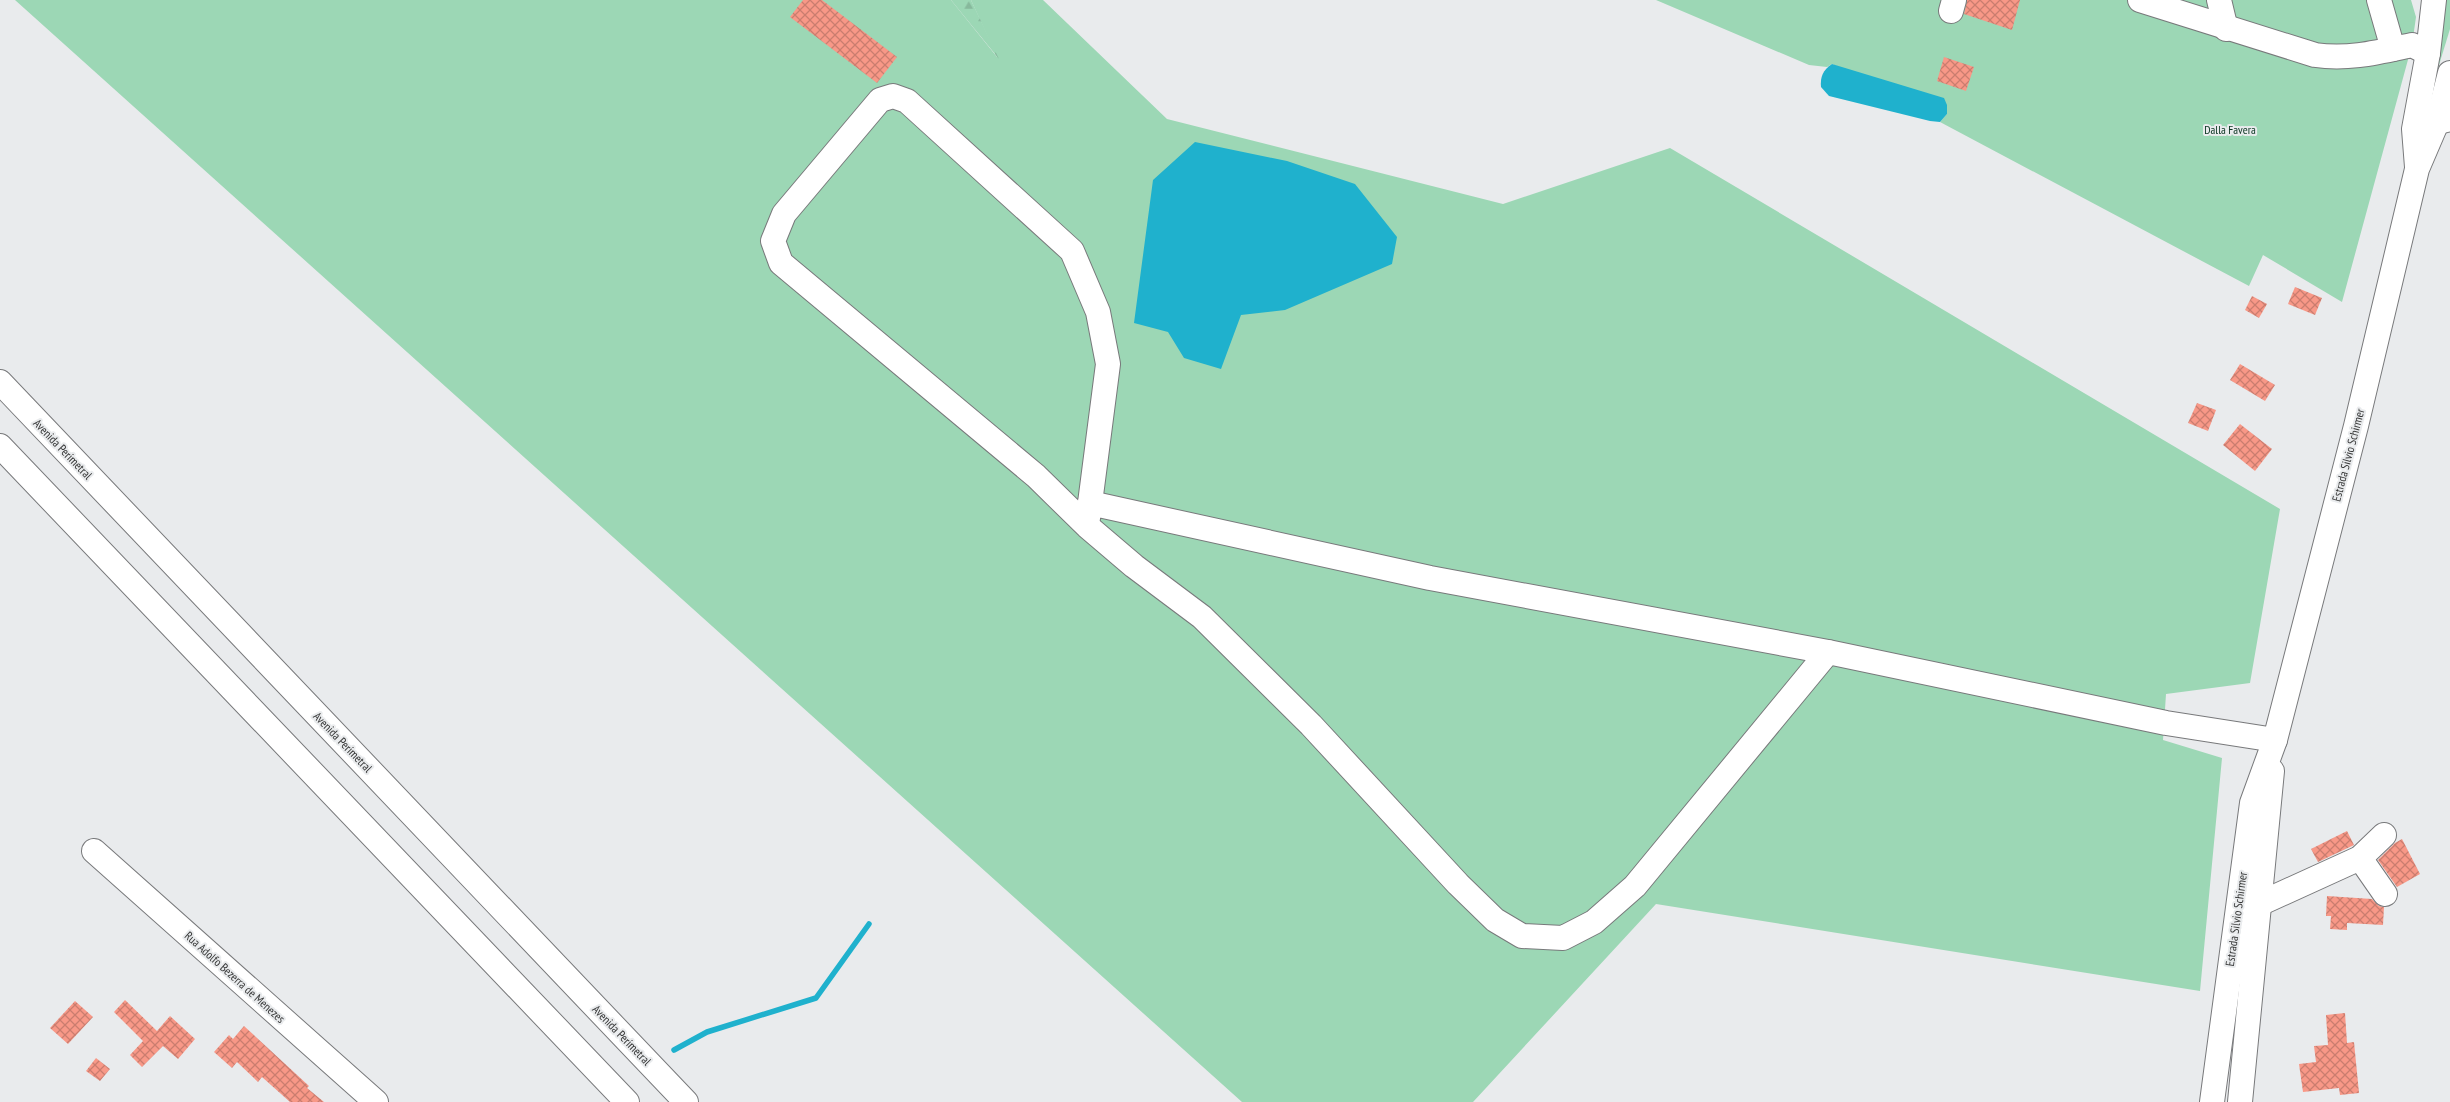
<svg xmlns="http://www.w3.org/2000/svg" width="2450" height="1102" viewBox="0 0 2450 1102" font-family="'PT Sans Narrow',sans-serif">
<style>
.green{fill:#9cd7b5}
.forest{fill:url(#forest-firs)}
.water{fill:#1fb1cd}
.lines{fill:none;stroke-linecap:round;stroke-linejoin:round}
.stream{stroke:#1fb1cd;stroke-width:5.5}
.building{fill:url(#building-cross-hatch)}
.minor-casing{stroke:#78797b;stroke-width:26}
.highway-casing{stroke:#78797b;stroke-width:30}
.minor{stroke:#fff;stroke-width:24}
.highway{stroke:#fff;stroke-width:28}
.labels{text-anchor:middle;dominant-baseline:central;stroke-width:4;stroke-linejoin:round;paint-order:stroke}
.park-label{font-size:12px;fill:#093420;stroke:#e9ebed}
.street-label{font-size:12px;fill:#363737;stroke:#e9ebed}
</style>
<defs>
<pattern id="forest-firs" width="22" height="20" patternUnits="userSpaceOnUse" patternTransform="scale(1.25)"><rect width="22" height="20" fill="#9cd7b5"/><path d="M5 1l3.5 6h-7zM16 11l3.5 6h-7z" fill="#87b99c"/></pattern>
<pattern id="building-cross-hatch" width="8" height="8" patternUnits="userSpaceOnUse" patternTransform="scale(1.25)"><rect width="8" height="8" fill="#f89887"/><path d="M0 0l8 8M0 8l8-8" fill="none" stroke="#ca7d6f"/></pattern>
</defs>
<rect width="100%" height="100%" fill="#e9ebed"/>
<g class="green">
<polygon points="15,0 951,0 997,57 971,0 1043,0 1167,119 1503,204 1670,148 2280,509 2250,683 2166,694 2163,740 2222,758 2200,991 1656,904 1473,1102 1242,1102"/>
<polygon points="1656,0 2411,0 2416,17 2412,45 2342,302 2263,255 2249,286 1940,122 1947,114 1832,64 1827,67 1809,65"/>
<polygon points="2444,0 2450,0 2450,29 2432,88"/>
</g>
<polygon class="forest" points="951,0 971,0 999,59"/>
<g class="water">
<path d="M1832,64L1944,98L1947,105V114L1940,122L1930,121L1829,96L1821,87C1820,77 1823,70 1832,64Z"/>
<polygon points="1195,142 1287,161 1355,184 1397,237 1392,264 1285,310 1241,315 1221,369 1184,358 1168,332 1134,323 1153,180"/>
</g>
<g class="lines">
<polyline class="stream" points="674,1050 707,1032 816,998 869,924"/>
</g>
<g class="building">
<polygon points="803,0 822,0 897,57 877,83 790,17"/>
<polygon points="1967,0 2020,0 2012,30 1964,14"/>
<polygon points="1944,57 1974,67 1966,91 1937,81"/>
<polygon points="2295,287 2322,298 2315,315 2288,304"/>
<polygon points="2252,296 2267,304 2259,318 2245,310"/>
<polygon points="2240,364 2275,385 2265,401 2230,380"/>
<polygon points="2197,403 2216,410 2208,431 2188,423"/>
<polygon points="2240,424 2272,449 2255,471 2223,445"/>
<polygon points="2347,831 2354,845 2318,862 2311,849"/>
<polygon points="2402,839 2420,874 2397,887 2378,860 2395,843"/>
<polygon points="2327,896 2372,899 2379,906 2384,907 2383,925 2347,923 2347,930 2330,929 2331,916 2326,916"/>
<polygon points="125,1000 157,1031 170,1016 195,1039 178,1059 163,1046 142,1067 130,1055 143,1041 114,1012"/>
<polygon points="75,1001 93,1017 68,1044 50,1028"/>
<polygon points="2345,1013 2347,1043 2354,1042 2359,1093 2340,1095 2339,1088 2303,1092 2299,1064 2316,1062 2314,1046 2328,1045 2326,1015"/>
<polygon points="244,1026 309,1086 307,1088 324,1102 290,1102 262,1077 258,1082 237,1062 232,1068 214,1052 229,1035 233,1039"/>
<polygon points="96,1058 110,1069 100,1081 86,1071"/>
</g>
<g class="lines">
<defs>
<g id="minor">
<path d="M2140,0L2315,55C2349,60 2379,52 2412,45L2428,53"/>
<polyline points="2219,0 2226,29"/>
<polyline points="2379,0 2393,49"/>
<polyline points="1951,11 1954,0"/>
<polyline points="2417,167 2414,129 2428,53 2434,0"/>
<polyline points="0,382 686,1102"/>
<polyline points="0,446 627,1102"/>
<polyline points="1090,503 1108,364 1098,312 1072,251 907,101 893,96 880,100 784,214 773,241 781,263 1036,476 1087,526 1134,566 1202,617 1311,725 1458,884 1495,920 1522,936 1563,938 1594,922 1635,886 1828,652"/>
<polyline points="1088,518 1090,503 1430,578 1828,652 2166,723 2275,740"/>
<polyline points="94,851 376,1102"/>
<polyline points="2360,858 2385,894"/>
<polyline points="2259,904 2360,858 2384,835"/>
<polyline points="2212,1102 2252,803 2275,740 2356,426 2417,169 2438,120 2450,73"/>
<polyline points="2240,1102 2272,771"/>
</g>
<polyline id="highway" points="2438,120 2450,117"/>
</defs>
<use href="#minor" class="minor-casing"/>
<use href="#highway" class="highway-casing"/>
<use href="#minor" class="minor"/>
<use href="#highway" class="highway"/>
</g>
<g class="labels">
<g class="park-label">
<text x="2230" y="129">Dalla Favera</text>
</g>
<g class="street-label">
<text transform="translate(63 449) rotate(46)">Avenida Perimetral</text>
<text transform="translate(2348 455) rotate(-75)">Estrada Silvio Schirmer</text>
<text transform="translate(343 742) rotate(46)">Avenida Perimetral</text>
<text transform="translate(2236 919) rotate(-82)">Estrada Silvio Schirmer</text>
<text transform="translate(235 977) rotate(42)">Rua Adolfo Bezerra de Menezes</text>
<text transform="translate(622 1035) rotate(46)">Avenida Perimetral</text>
</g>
</g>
</svg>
